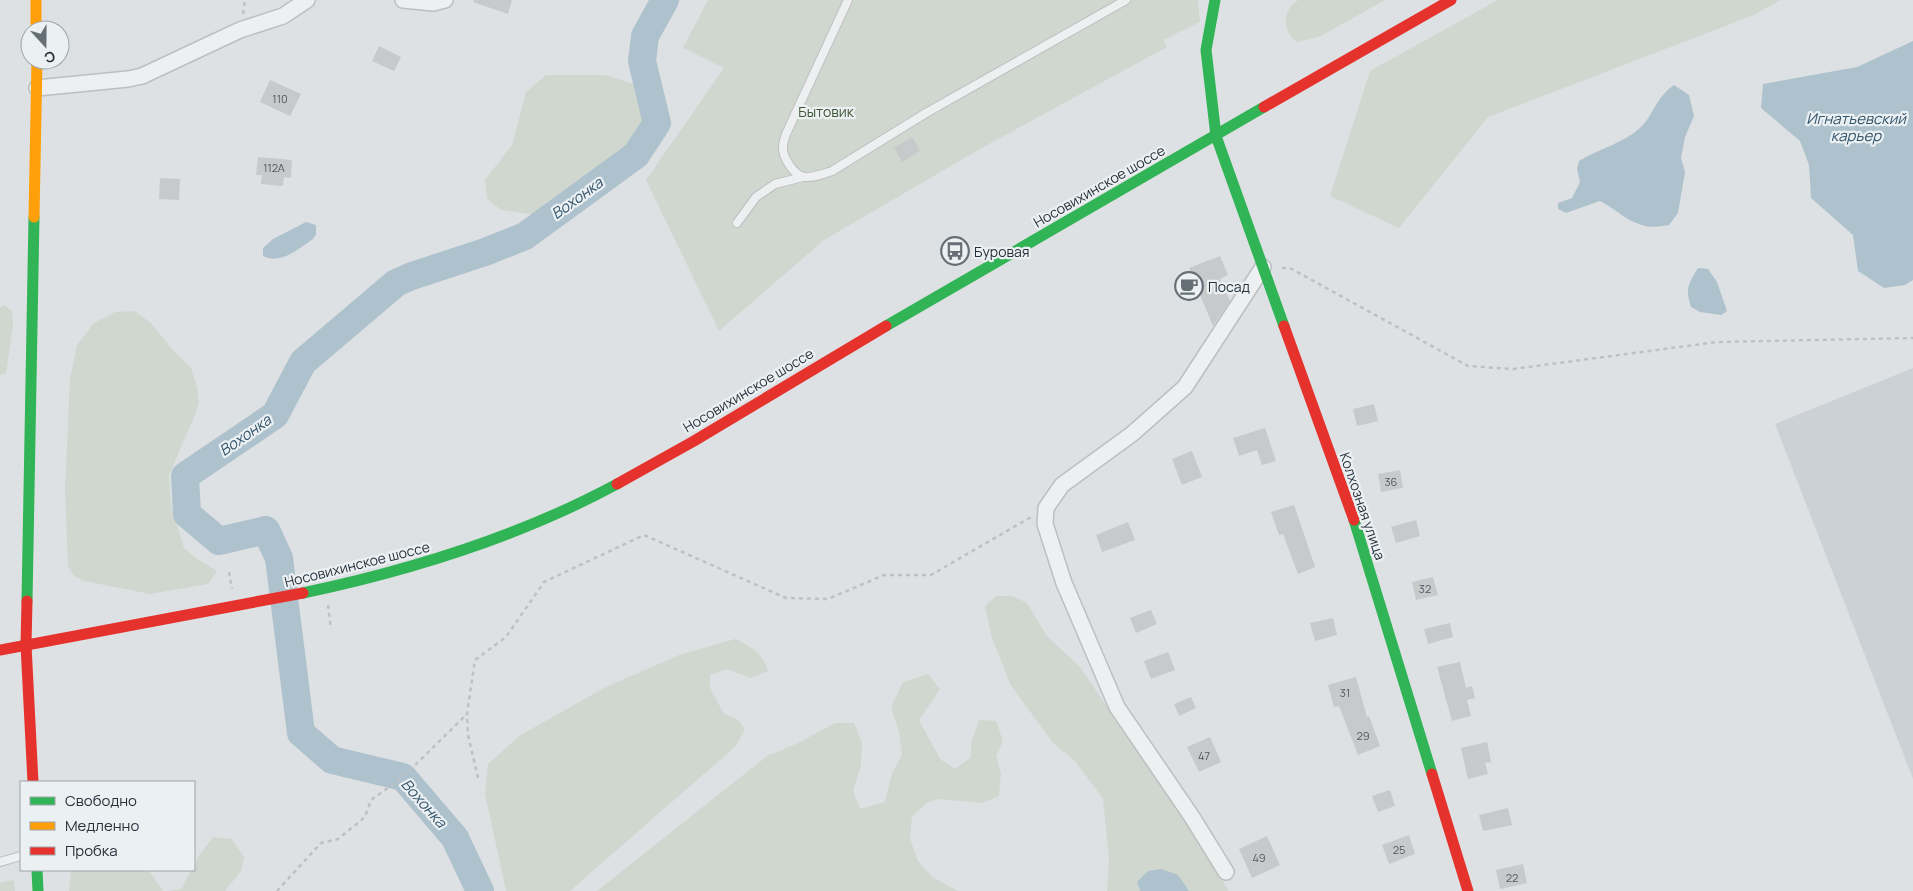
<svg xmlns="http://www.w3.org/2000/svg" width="1913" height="891" viewBox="0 0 1913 891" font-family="Manrope,sans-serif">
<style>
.built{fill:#ccd1d6}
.green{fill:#d0d7cf}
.water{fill:#aec2cd}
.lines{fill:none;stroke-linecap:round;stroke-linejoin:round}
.river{stroke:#aec2cd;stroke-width:28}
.building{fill:#c7c9cb}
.lane-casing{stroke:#bcbfc1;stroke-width:10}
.street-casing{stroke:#bcbfc1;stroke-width:18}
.path{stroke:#bdc1c4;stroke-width:2.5;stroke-dasharray:4 4;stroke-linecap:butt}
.lane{stroke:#eeeff0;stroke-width:8}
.street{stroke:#eeeff0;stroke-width:15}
.fast{stroke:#30b455;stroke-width:11}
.slow{stroke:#ff9f0a;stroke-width:11}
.jam{stroke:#e5322d;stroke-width:11}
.labels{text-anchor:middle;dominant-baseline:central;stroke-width:4.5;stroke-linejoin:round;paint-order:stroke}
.number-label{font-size:11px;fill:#505860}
.park-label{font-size:14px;fill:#405635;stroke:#ebf0f3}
.street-label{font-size:14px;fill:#27313b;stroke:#ebf0f3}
.poi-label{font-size:14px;fill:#27313b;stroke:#ebf0f3;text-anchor:start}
.water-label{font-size:15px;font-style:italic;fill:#34556c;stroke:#ebf0f3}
</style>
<rect width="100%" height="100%" fill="#dee1e3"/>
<polygon class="built" points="1913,368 1913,779 1775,424"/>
<g class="green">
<polygon points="708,0 1198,0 1200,22 1163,40 1167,47 980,149 824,240 719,331 646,180 724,68 683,48"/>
<path d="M1298,0H1385L1321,36L1297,42C1286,35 1283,20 1289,9C1291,6 1295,3 1298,0Z"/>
<polygon points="1498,0 1780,0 1754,15 1488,117 1399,228 1330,196 1370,71"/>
<polygon points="546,75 606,75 633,84 642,100 645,125 624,151 565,195 535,215 501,210 487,199 485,180 512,145 526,92"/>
<polygon points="4,305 12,311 13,326 6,373 0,375 0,308"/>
<polygon points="134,311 151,323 172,349 191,368 197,387 199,403 194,417 169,475 171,506 184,548 197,559 217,571 208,584 150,594 84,581 74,576 68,566 65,489 70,379 77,345 94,323 115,312"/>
<polygon points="996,596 1012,596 1027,603 1047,636 1080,667 1177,810 1229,891 1189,891 1188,888 1137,882 1140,891 1107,891 1109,859 1103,799 1076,762 1052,742 1010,684 991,635 985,606"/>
<path d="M735,639C751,647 763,652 768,671L750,678L728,669L710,675V688L724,714L737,719L745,729L736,746L570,891H506L485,794L488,764L519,736L604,688L679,655Z"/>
<polygon points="928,674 940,689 919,720 940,759 955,769 970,758 972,740 979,720 996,721 1003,741 996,756 1001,773 999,796 982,803 938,799 927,803 912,816 910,839 918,861 932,877 958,891 597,891 767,756 796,744 835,723 854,723 862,743 861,765 853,791 860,809 885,802 892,773 902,755 899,732 891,707 903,682"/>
<path d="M213,837L232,839L244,857L241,871L225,891H168L181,889L191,870H194C194,858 206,847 213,837Z"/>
<polygon points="77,870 132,870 150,872 163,891 69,891 71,872"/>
<polygon points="14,880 15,891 0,891 0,883"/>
</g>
<g class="water">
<polygon points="1913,41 1913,280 1905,285 1884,288 1858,271 1853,235 1811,198 1809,165 1800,141 1761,108 1763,84 1857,67"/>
<path d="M1674,85L1689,95L1694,116L1685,137L1681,158L1685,172L1678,213L1669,225C1662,226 1652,228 1645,226C1627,222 1616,209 1600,201L1566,213L1558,209V203L1572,198L1580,182L1577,169L1579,161C1598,149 1624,143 1640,128C1654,115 1655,98 1674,85Z"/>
<path d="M306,222L316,225V234L313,239C298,249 281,265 263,256V248L273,239Z"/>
<path d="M1698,268L1708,269L1717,282L1727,311L1721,315L1700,312L1691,307C1685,289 1688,284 1698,268Z"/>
<polygon points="1161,869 1178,875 1189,891 1140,891 1137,882 1148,871"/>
</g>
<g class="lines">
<polyline class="river" points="480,891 455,838 403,777 332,760 301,733 279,558 266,530 219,541 187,514 185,476 275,415 303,362 396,283 412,276 485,252 525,236 636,155 657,123 642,61 645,36 665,0"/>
</g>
<g class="building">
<polygon points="474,0 512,0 508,14 473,2"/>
<polygon points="379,46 401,57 394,71 372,61"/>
<polygon points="270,80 301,94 290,116 260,102"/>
<polygon points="912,137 920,151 902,162 894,148"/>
<polygon points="258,157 292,160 291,178 284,177 283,186 261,184 262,175 256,175"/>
<polygon points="160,178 180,179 179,200 159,199"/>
<polygon points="1220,256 1228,275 1220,279 1230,301 1213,326 1189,268"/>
<polygon points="1374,404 1378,421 1357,426 1353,409"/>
<polygon points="1265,428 1276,461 1262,465 1257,450 1239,456 1233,438"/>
<polygon points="1192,451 1202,477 1182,485 1172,459"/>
<polygon points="1400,470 1403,488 1381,492 1378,474"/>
<polygon points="1294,505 1315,567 1298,574 1283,534 1279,535 1271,512"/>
<polygon points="1416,520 1420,536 1396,543 1391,527"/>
<polygon points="1128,522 1135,540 1102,552 1096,535"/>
<polygon points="1433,577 1438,595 1416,600 1412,582"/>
<polygon points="1151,610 1157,624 1136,633 1130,618"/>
<polygon points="1333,618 1337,635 1315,641 1310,623"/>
<polygon points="1450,623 1453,637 1428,644 1424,629"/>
<polygon points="1168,652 1175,670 1151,679 1144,661"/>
<polygon points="1460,662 1466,688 1472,686 1475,698 1467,700 1471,716 1452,721 1437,667"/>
<polygon points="1356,677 1367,717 1369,716 1380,746 1358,755 1339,706 1334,707 1328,685"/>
<polygon points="1191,697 1196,708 1179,716 1174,704"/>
<polygon points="1210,737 1221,762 1199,772 1187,747"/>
<polygon points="1487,742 1491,762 1485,763 1488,774 1468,779 1461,748"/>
<polygon points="1390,790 1395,806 1378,812 1372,796"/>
<polygon points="1508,808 1512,825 1483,831 1479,815"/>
<polygon points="1409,835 1415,854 1389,864 1382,845"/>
<polygon points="1267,836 1280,865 1252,878 1239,849"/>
<polygon points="1523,864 1527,883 1500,889 1496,870"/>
</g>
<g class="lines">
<defs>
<g id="lane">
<path d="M848,0L786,134C785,138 783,142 783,146C782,156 793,175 804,177C813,178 823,174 832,171L926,113L1126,0"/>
<polyline points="737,223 756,197 775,184 803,177"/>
<polyline points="0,862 21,856"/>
</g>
<g id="street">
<polyline points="403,0 433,3 445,0"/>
<polyline points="37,88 128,79 142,76 240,30 283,16 307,0"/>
<polyline points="1226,872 1192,817 1117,707 1064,583 1045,524 1046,508 1062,485 1132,434 1185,387 1263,267"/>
</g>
</defs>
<use href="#lane" class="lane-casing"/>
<use href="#street" class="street-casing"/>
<g class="path">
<polyline points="243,14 245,0"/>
<polyline points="1282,268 1290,268 1468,366 1513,369 1717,342 1913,338"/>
<polyline points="229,572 232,589"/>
<polyline points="328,605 331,629"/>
<polyline points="478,778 468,735 467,714 475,660 506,637 544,582 644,535 786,598 828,599 884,575 931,575 1031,517"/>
<polyline points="277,891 321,843 338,839 365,817 371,800 403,777 467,714"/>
</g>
<use href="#lane" class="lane"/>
<use href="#street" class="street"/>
<g class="fast">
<polyline points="1215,0 1206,50 1216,136 1284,326"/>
<polyline points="886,326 1264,107"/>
<polyline points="1354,520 1432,774"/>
<path d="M303,593C412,570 519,537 617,484"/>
<polyline points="27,601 34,217"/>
<polyline points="37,870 38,891"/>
</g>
<g class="slow">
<polyline points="36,0 36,30"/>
<polyline points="34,217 37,60"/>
</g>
<g class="jam">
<polyline points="1264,107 1451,0"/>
<polyline points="1284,326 1354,520"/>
<polyline points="617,484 694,441 886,326"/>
<polyline points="27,601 26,645 33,782"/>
<polyline points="0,650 303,593"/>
<polyline points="1432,774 1468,891"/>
</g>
</g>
<defs>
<symbol id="bus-ring" viewBox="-11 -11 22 22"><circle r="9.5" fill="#ebf0f3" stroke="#676f76" stroke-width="1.5"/><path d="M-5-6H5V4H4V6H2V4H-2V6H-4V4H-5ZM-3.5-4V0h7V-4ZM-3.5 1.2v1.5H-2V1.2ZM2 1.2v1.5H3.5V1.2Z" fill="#676f76"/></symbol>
<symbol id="cafe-ring" viewBox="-11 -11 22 22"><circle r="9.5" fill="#ebf0f3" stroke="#676f76" stroke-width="1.5"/><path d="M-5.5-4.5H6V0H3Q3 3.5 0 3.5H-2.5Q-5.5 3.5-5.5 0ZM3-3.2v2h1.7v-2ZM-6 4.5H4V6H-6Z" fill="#676f76"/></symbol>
</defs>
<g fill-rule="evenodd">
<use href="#bus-ring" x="939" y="235" width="32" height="32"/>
<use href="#cafe-ring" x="1173" y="270" width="32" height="32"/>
</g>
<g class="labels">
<g class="number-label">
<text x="280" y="98">110</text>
<text x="274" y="167">112А</text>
<text x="1391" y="481">36</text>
<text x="1425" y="588">32</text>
<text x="1345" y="692">31</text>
<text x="1363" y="735">29</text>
<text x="1204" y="755">47</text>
<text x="1399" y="849">25</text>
<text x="1259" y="857">49</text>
<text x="1512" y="877">22</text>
</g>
<g class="park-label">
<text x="826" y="111">Бытовик</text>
</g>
<g class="street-label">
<text transform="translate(1099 186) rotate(-30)">Носовихинское шоссе</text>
<text transform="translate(748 390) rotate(-31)">Носовихинское шоссе</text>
<text transform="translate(1363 506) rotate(71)">Колхозная улица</text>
<text transform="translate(357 564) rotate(-14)">Носовихинское шоссе</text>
</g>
<g class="poi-label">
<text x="974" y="251">Буровая</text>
<text x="1208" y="286">Посад</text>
</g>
<g class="water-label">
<text x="1856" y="118">Игнатьевский<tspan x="1856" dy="17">карьер</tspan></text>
<text transform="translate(577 198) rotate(-36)">Вохонка</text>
<text transform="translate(245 435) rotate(-35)">Вохонка</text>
<text transform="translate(424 803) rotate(48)">Вохонка</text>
</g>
</g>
<rect x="20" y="781" width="175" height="90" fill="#ebf0f3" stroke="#9da4a9"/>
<rect x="30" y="797" width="25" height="8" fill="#30b455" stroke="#9da4a9"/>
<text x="65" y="806" font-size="15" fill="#27313b">Свободно</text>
<rect x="30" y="822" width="25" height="8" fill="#ff9f0a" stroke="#9da4a9"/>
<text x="65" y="831" font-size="15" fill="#27313b">Медленно</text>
<rect x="30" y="847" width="25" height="8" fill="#e5322d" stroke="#9da4a9"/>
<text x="65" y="856" font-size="15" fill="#27313b">Пробка</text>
<g transform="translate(45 45) rotate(159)"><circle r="24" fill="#ebf0f3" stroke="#9da4a9"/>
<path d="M0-4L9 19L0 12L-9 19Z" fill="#676f76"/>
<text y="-8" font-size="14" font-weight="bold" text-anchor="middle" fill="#27313b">С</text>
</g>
</svg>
